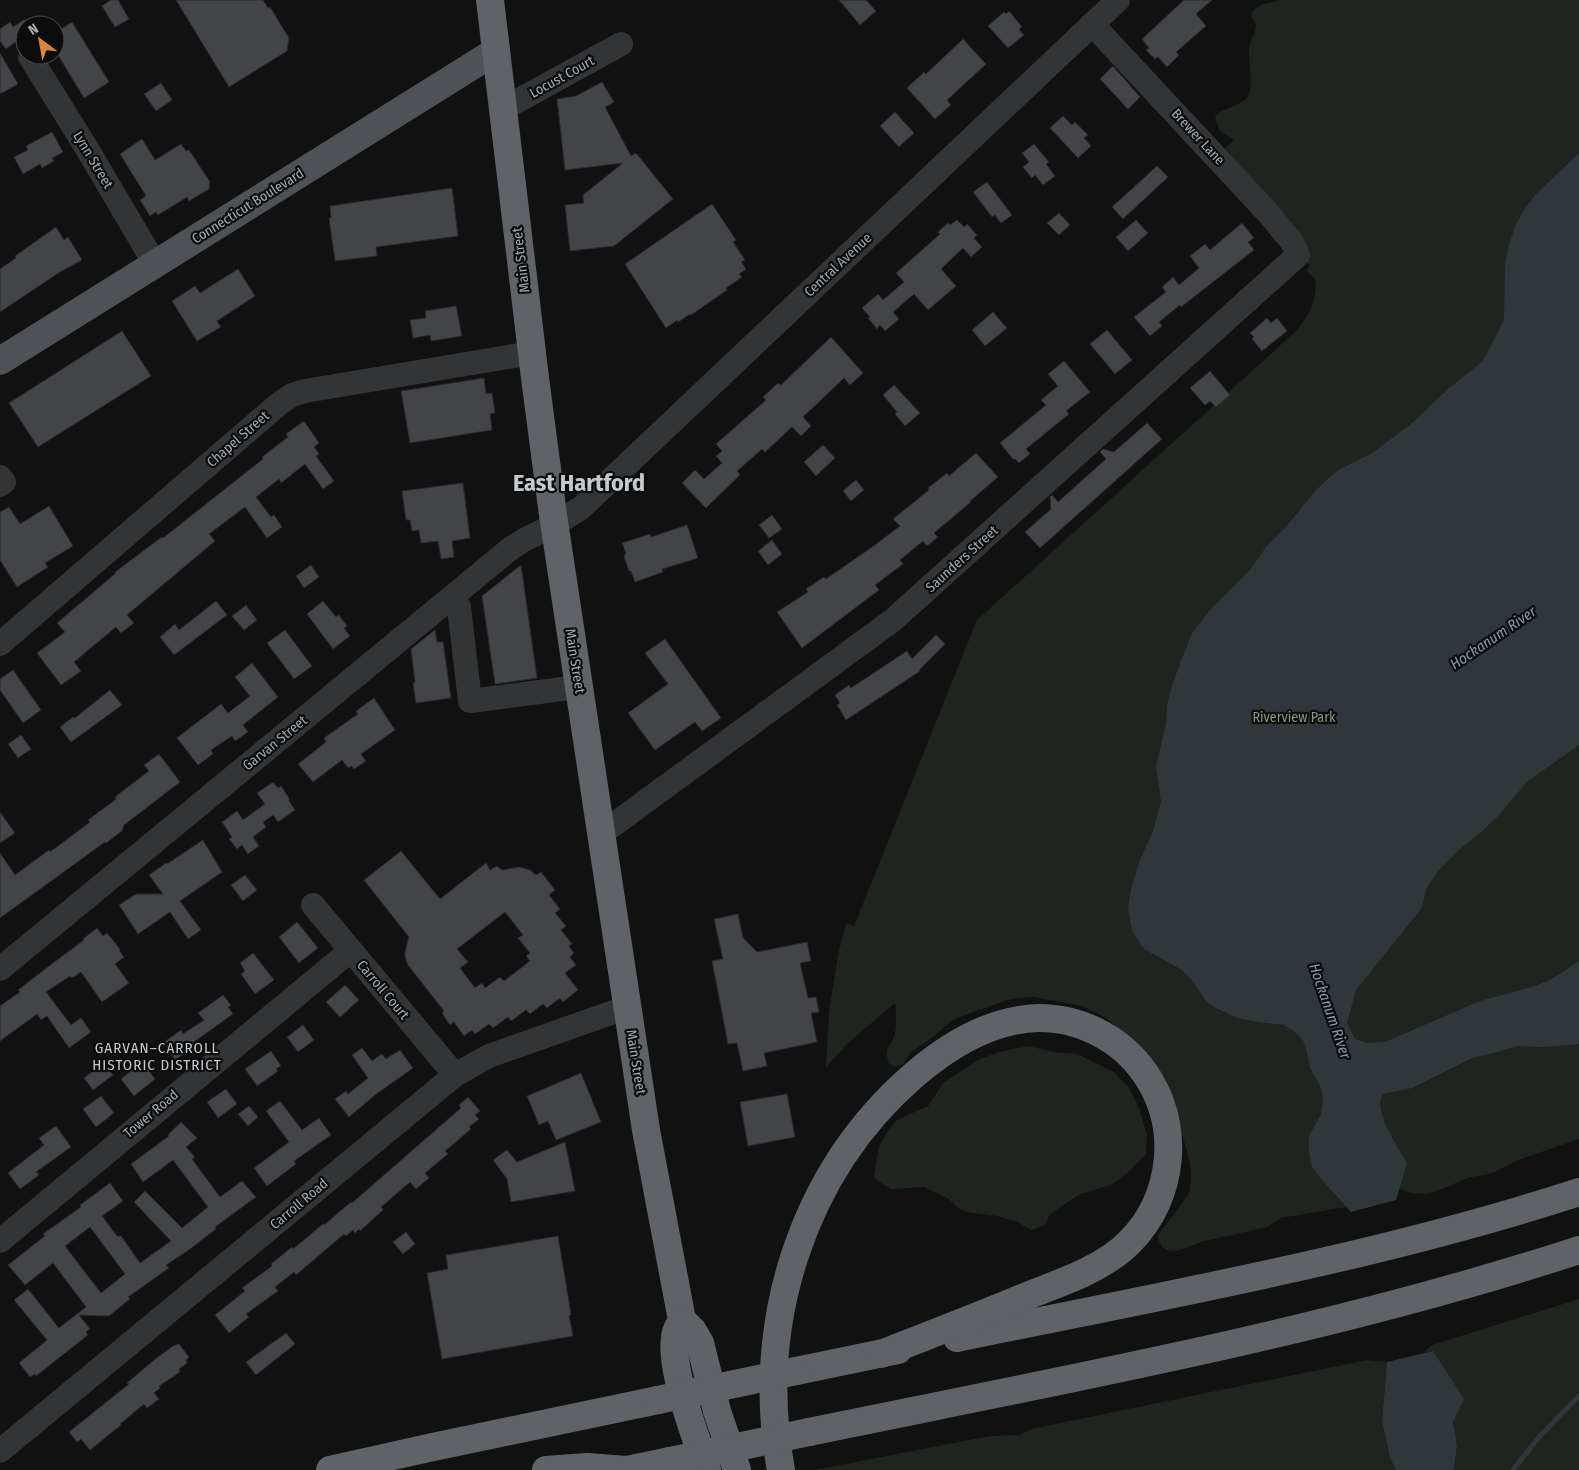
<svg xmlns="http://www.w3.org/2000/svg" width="1579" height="1470" viewBox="0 0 1579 1470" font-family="'Fira Sans Condensed',sans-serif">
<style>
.green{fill:#1e241e}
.water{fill:#2e383b}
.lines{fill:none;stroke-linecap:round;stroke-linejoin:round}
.stream{stroke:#2e383b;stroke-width:5}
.building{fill:#434447;stroke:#2b2b2e;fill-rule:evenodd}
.minor{stroke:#323436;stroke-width:24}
.major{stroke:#4e5155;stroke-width:28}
.highway{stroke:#5f6367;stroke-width:28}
.highway-bridge{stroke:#5f6367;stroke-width:28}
.labels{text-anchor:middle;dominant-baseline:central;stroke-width:4.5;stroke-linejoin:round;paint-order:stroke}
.street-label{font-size:14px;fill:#a4abb1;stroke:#0c0c0d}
.park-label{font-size:14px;fill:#819a7c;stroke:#0c0c0d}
.water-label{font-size:15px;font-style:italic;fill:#7e9ea9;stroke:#0c0c0d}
.neighbourhood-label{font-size:15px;letter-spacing:1px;fill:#c4c9ce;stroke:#0c0c0d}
.town-label{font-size:24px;font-weight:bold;fill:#c4c9ce;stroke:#0c0c0d}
</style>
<rect width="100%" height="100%" fill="#111112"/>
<g class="green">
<path d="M1280,0H1579V1139L1521,1159L1492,1173L1468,1178L1437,1191L1428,1194L1412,1193L1399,1189L1407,1165L1314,1129L1312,1131L1321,1179L1346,1207L1281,1218L1267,1227L1201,1242L1177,1251L1167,1250L1162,1247L1158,1239V1235L1189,1194L1191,1178L1190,1163L1178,1119L1124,1034L1105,1017L1082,1006L1034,997L1011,999L973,1012L951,1021L932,1038L911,1052L903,1064L894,1067L889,1064C883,1045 892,1047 895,1033C897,1023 896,1012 895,1003L848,1043L826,1067L829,1013L838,955L846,923L854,926L977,620L1296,331C1311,314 1315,303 1316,281L1306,270L1310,266L1219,154L1234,140L1220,131L1215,117C1222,108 1237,107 1246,99C1255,90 1248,61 1249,48C1250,41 1255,34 1256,26L1251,15C1255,3 1270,4 1280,0Z"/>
<polygon points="1028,1046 1054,1052 1077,1054 1114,1072 1129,1088 1139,1108 1147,1135 1146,1154 1130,1171 1111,1185 1080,1194 1050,1214 1045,1225 1032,1230 1017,1222 998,1216 966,1212 957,1207 949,1199 924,1187 891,1189 876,1180 874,1176 879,1146 890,1128 897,1120 928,1106 944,1082 978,1060 999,1052"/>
<polygon points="1579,1299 1579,1470 1454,1470 1457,1445 1453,1422 1433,1351 1423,1353 1432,1345"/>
<polygon points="1367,1360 1387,1362 1382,1421 1390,1458 1396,1470 814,1470 990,1436 1020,1435 1031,1429"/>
</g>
<g class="water">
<path d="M1579,153V745L1528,781L1497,817L1480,833L1462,847L1439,870L1427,887L1421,909L1356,990L1347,1023L1355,1039L1366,1043L1385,1042L1480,1001C1502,994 1524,991 1545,982C1557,977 1568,968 1579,961V1044L1544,1047L1517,1046L1498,1052L1472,1058L1412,1088L1383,1094C1372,1112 1399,1147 1407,1164L1396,1200L1351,1212L1321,1179L1311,1165L1309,1151V1136L1321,1114L1323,1099L1321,1088L1310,1068L1305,1044L1302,1039L1294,1031L1284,1025L1258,1022L1237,1018L1216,1008L1207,1002L1194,983L1182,970L1144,949L1132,931L1128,908L1131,889L1140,860L1153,831L1161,802L1156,766L1166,724L1167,705L1173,682L1192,633L1211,609L1250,570L1266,547L1285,528L1316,490L1337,471L1372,453L1410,425L1448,389L1483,361L1504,320L1505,266L1508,249L1515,226L1524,210L1535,195Z"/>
<polygon points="1433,1351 1464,1399 1453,1422 1457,1445 1454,1470 1396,1470 1390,1458 1382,1421 1387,1362"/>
</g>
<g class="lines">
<polyline class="stream" points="1513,1470 1540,1436 1579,1396"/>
</g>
<g class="building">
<polygon points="111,0 118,0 129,19 115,27 102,6"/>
<polygon points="176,0 263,0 268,8 270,7 289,38 287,51 229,87"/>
<polygon points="839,0 866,0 876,11 860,25"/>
<polygon points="1184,0 1212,0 1196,14 1206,26 1176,52 1179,55 1167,67 1158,57 1155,59 1146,50 1149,48 1142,39"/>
<polygon points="1009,11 1022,27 1019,29 1024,35 1008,48 988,26 1004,12 1006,14"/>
<polygon points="25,19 25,35 6,49 0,41 0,29 10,22 13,27"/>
<polygon points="72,22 109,82 84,98 55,50 55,33"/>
<polygon points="963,39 986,64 947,100 951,105 935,119 907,88 924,72 926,74"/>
<polygon points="0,53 18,84 0,94"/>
<polygon points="1113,66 1140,97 1128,109 1100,79"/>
<polygon points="602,82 614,102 605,107 631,156 636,153 673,199 614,246 570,251 565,205 584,203 583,195 623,163 565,170 557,99 576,96"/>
<polygon points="161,83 172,100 156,111 144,94"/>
<polygon points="895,112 914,133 899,147 880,126"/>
<polygon points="1063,116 1072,125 1075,122 1088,135 1084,138 1091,146 1078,158 1050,128"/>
<polygon points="52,132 63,152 52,158 54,161 42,168 40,164 23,174 14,157 28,150 26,146"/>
<polygon points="142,139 155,160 181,144 186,151 189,150 210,182 209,189 189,201 187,197 158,215 156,212 150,216 140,200 146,196 120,154"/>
<polygon points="1034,144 1049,162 1046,164 1055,176 1043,185 1035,175 1032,178 1023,167 1029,162 1022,153"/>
<polygon points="1157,166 1168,177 1123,219 1112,207"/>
<polygon points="987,182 1012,215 1001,223 995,215 992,217 973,192"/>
<polygon points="452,188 458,236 376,247 377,256 335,261 329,218 331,218 330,206"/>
<polygon points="712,204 736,240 733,242 745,260 741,262 746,269 739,274 742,277 726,288 727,290 691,315 690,314 678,322 677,320 666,328 625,264"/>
<polygon points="1059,213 1070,225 1059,235 1047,223"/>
<polygon points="957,220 964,227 967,224 977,235 974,238 982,247 971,257 963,248 941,269 956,286 928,310 914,294 893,312 899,319 885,331 880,325 877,329 868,318 870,317 862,308 878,294 883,300 904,282 896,273 940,234 938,232 948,223 950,225"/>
<polygon points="1136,220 1148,233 1128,251 1116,237"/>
<polygon points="1242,223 1254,238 1248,242 1254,250 1181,307 1180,305 1159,322 1162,326 1150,336 1134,317 1166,292 1162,287 1173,277 1179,285 1199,268 1190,256 1205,244 1210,250"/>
<polygon points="56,227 64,240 68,237 82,260 60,272 0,312 0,269 16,258 15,256"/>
<polygon points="238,269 255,296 217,321 221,327 197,341 172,301 195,286 200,293"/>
<polygon points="456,306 462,336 431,341 430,335 413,338 410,320 426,318 425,311"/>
<polygon points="993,312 1007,328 985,346 972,330"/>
<polygon points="1267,318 1271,323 1277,318 1287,331 1262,351 1252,339 1254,337 1250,333"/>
<polygon points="1107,330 1132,360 1115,374 1090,344"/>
<polygon points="122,331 151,376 38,447 9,403"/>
<polygon points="831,337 863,373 850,385 844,378 803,417 811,426 801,436 792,427 765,452 762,449 737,471 740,475 706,508 682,483 695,470 704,479 722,463 716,456 722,451 716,444 766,400 763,397 778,383 781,385"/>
<polygon points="1064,361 1090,392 1066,411 1069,414 1026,449 1030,454 1019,463 1015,459 1013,459 1000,443 1046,405 1041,400 1058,386 1048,374"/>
<polygon points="1210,371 1230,395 1216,407 1210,401 1205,405 1190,388"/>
<polygon points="484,378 486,394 492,393 495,413 490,414 492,430 410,443 401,391"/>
<polygon points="894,385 920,413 905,426 895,414 897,412 883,395"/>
<polygon points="304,421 319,443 314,447 319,454 316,456 334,481 323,489 305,464 281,483 279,479 256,497 271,517 274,515 282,527 267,538 245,507 209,534 215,541 127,615 134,623 121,633 116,627 74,662 81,671 61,685 37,653 65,632 57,623 116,573 115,572 162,537 163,538 263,459 262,457 288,437 286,434"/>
<polygon points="1147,423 1162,439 1040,548 1025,532 1051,509 1050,497 1052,495 1058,502 1106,459 1100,452 1103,449 1114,452"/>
<polygon points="823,445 835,458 816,476 804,462"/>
<polygon points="976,453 998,477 970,501 971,502 934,533 938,537 927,546 923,541 900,560 903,564 875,585 879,590 802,648 777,612 808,592 806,589 824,577 826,579 875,545 900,526 893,519 929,490 928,488 947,473 949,476"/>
<polygon points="856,480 864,490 851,501 843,491"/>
<polygon points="463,483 470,538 452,541 454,557 441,559 438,541 421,543 419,530 412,531 410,520 406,520 402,491"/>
<polygon points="49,506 73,546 45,563 48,567 17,587 0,560 0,512 9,507 20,524"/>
<polygon points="772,515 782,529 769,538 759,525"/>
<polygon points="687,525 698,558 662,569 663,572 635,582 631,571 629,571 624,556 626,553 622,543 650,534 651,537"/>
<polygon points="772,540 782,554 768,565 758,551"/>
<polygon points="311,565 319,577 304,588 296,576"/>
<polygon points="521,565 537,678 495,684 482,596"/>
<polygon points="216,601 227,615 174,655 160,637 175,624 179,630"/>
<polygon points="323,601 336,617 339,615 347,626 344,628 350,636 333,649 307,614"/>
<polygon points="246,605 257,620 244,630 232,616"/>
<polygon points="285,630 312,666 294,679 267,643"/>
<polygon points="435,630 437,642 443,642 451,698 416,703 413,683 415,682 411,649"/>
<polygon points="936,635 945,644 919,670 920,671 846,720 837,705 840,703 835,695 849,685 851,688 907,651 912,659"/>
<polygon points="665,639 721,718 702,731 695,722 655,750 628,713 668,684 645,653"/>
<polygon points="252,663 278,697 243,725 248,732 235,741 232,736 211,750 213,754 198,765 177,738 221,704 228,713 250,696 235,677"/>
<polygon points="13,670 41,710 23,723 0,690 0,679"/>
<polygon points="110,690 122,705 71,742 60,727 73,717 75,718"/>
<polygon points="374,698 395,730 361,754 366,761 354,769 352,766 348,768 342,760 313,782 298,764 326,742 324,738 358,714 356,711"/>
<polygon points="21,735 31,749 18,758 8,744"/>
<polygon points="159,754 180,782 124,825 122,831 106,843 105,842 0,918 0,853 15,875 49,850 50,852 90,822 88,820 115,800 116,796 149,771 144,765"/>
<polygon points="273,782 278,788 281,786 289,798 289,801 295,810 278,822 273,815 263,822 266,827 253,837 259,846 248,854 242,845 237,849 229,839 232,837 222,822 237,811 243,820 265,804 257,793"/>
<polygon points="0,812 15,833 0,843"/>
<polygon points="203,840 222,872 180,901 201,930 188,939 170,912 138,934 119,905 136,894 163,894 149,875 166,863 167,864"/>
<path d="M401,851L440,899L486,863L490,870L497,866L502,870L519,867L530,870L536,875L541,872L555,890L549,895L560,909L555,913L566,926L561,930L572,944L569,946L574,953L570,957L576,965L565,973L578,990L563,1002L560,998L547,1008L543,1004L530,1014L526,1010L511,1021L508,1017L493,1028L489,1024L475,1034L472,1030L464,1036L454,1022L450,1025L442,1013L444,1011L408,965L405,957V952L409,937L364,880ZM505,912L523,935L518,938L530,953L526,956L530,961L504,981L500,977L485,988L482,983L475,988L460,968L468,962L457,949Z"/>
<polygon points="245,875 257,890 243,901 231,885"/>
<polygon points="738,914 743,938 757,952 807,942 811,961 800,963 808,998 816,997 819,1012 811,1013 817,1042 764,1053 767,1066 743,1071 737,1043 728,1044 712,961 723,959 714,919"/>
<polygon points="297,922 318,948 299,963 279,937"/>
<polygon points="97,928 103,936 107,933 120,949 119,950 124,957 115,964 129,983 102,1002 81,972 72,978 70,976 46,992 71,1025 81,1018 91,1032 69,1048 47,1016 41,1020 37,1014 0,1041 0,1006 20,992 18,990 53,963 84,940 83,939"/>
<polygon points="253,953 274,980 255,994 241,974 245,971 240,963"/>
<polygon points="345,985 359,1000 340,1017 326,1002"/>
<polygon points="223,995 231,1005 228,1007 233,1014 191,1044 194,1047 175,1060 163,1043 181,1030 183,1034 204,1020 198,1013"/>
<polygon points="303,1025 314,1040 298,1052 287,1037"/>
<polygon points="362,1048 372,1061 382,1054 386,1059 400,1050 413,1068 375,1095 349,1117 335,1099 346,1091 348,1094 368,1078 352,1055"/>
<polygon points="271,1051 281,1066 276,1069 278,1071 257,1086 245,1069"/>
<polygon points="142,1062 155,1079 134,1096 121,1079"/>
<polygon points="104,1063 113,1075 93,1090 84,1078"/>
<polygon points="581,1073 601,1122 556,1140 548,1121 539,1125 527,1096"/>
<polygon points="226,1089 237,1104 218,1118 207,1102"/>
<polygon points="787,1094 795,1137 748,1146 740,1102"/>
<polygon points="101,1096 114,1113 96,1127 83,1109"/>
<polygon points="468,1097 480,1111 475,1115 479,1119 469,1127 471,1129 445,1151 448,1154 425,1173 429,1178 416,1189 410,1182 381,1207 383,1210 360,1231 359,1229 355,1233 353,1230 346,1236 344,1234 296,1275 294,1272 275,1287 278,1291 246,1314 249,1317 229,1333 215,1315 245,1291 242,1288 272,1266 271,1264 292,1247 293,1249 323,1224 324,1225 351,1202 352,1203 461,1108 459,1105"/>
<polygon points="280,1101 302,1130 319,1118 331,1135 294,1161 296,1164 267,1186 254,1168 289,1142 266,1111"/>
<polygon points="249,1106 258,1117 248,1126 238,1114"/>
<path d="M181,1122L197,1138L186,1147L195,1157L192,1159L220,1197L242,1181L256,1197L215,1227L216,1229L190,1249L166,1265L169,1268L128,1297L130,1299L109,1316L79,1315L90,1329L86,1332L88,1335L36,1376L35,1374L30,1377L19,1363L47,1340L14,1300L28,1289L59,1328L86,1307L53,1263L25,1285L8,1265L45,1236L43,1234L81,1207L80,1205L110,1183L123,1201L102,1216L117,1236H121L140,1263L171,1241L134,1202L145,1191L182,1228L208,1207L173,1160L143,1182L131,1164L169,1136L168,1135ZM90,1227L125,1274L101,1293L65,1246Z"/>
<polygon points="56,1126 71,1147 36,1172 39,1175 20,1189 8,1173 44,1145 39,1138"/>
<polygon points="565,1142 575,1191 511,1202 507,1179 493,1160 507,1150 517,1162"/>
<polygon points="406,1232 415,1244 403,1254 393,1242"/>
<polygon points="558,1236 571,1314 569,1316 573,1336 442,1359 427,1273 448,1269 446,1255"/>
<polygon points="286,1333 295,1344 256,1375 246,1362"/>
<polygon points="179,1344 189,1357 186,1360 187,1363 179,1369 180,1372 159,1386 160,1388 154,1393 159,1399 147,1408 144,1404 120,1424 121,1425 90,1450 81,1439 77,1442 69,1432 129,1384 127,1383 154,1360 173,1346"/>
</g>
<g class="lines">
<g class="minor">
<polyline points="30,57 86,147 155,264"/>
<polyline points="503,109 621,44"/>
<polyline points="0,477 4,482 0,485"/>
<polyline points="453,597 459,607 470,701 578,687"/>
<polyline points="0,644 280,403 292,395 305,391 532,353"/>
<polyline points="601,834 893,620 1298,255 1292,242 1269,214 1092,24"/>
<polyline points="313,905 455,1075"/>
<polyline points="0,969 510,549 524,540 554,525 581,508 1118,0"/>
<polyline points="0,1241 350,951"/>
<polyline points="0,1451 455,1075 489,1056 628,1007"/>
</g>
<polyline class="major" points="0,361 496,51"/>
<g class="highway">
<path d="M490,0L535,378L553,515L646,1130L682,1320C679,1325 675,1331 675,1338C670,1369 696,1439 707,1470"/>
<polyline points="682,1320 693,1331 700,1343 717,1411 737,1470"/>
<path d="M957,1338C1165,1295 1376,1258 1579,1192"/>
<polyline points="796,1371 898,1350"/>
<path d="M809,1432C1067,1379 1328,1332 1579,1250"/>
<polyline points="330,1470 433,1447 658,1400"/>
<polyline points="546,1470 587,1467 627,1470"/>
<polyline points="627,1470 670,1461"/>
<path d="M781,1470C754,1325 801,1173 914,1075C949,1045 991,1019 1039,1018C1084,1018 1127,1042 1150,1081C1183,1136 1170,1209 1121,1250C1094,1272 1059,1283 1027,1296C979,1316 930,1335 881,1354"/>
</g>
<g class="highway-bridge">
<polyline points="658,1400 796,1371"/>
<polyline points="670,1461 809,1432"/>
</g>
</g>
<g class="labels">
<g class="street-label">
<text transform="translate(562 77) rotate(-29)">Locust Court</text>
<text transform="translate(1198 137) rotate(47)">Brewer Lane</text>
<text transform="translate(93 160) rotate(59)">Lynn Street</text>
<text transform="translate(248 206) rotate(-32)">Connecticut Boulevard</text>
<text transform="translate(521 260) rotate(-97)">Main Street</text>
<text transform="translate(838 265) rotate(-43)">Central Avenue</text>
<text transform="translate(238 439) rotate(-41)">Chapel Street</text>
<text transform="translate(962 559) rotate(-42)">Saunders Street</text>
<text transform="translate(575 661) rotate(81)">Main Street</text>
<text transform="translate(275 743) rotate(-39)">Garvan Street</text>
<text transform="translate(383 990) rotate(50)">Carroll Court</text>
<text transform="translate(636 1062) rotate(81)">Main Street</text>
<text transform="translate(151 1114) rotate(-40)">Tower Road</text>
<text transform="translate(299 1204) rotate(-40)">Carroll Road</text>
</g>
<g class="park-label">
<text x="1294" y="717">Riverview Park</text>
</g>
<g class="water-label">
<text transform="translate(1493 638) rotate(-34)">Hockanum River</text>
<text transform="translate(1330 1011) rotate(71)">Hockanum River</text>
</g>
<g class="neighbourhood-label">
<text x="157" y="1048">GARVAN–CARROLL<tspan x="157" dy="17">HISTORIC DISTRICT</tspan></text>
</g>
<g class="town-label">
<text x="579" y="483">East Hartford</text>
</g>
</g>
<g transform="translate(40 40) rotate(328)"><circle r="24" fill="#0c0c0d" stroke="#494c4f"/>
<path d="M0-4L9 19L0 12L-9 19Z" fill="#db853f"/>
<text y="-8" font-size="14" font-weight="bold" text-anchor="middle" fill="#a4abb1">N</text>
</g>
</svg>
